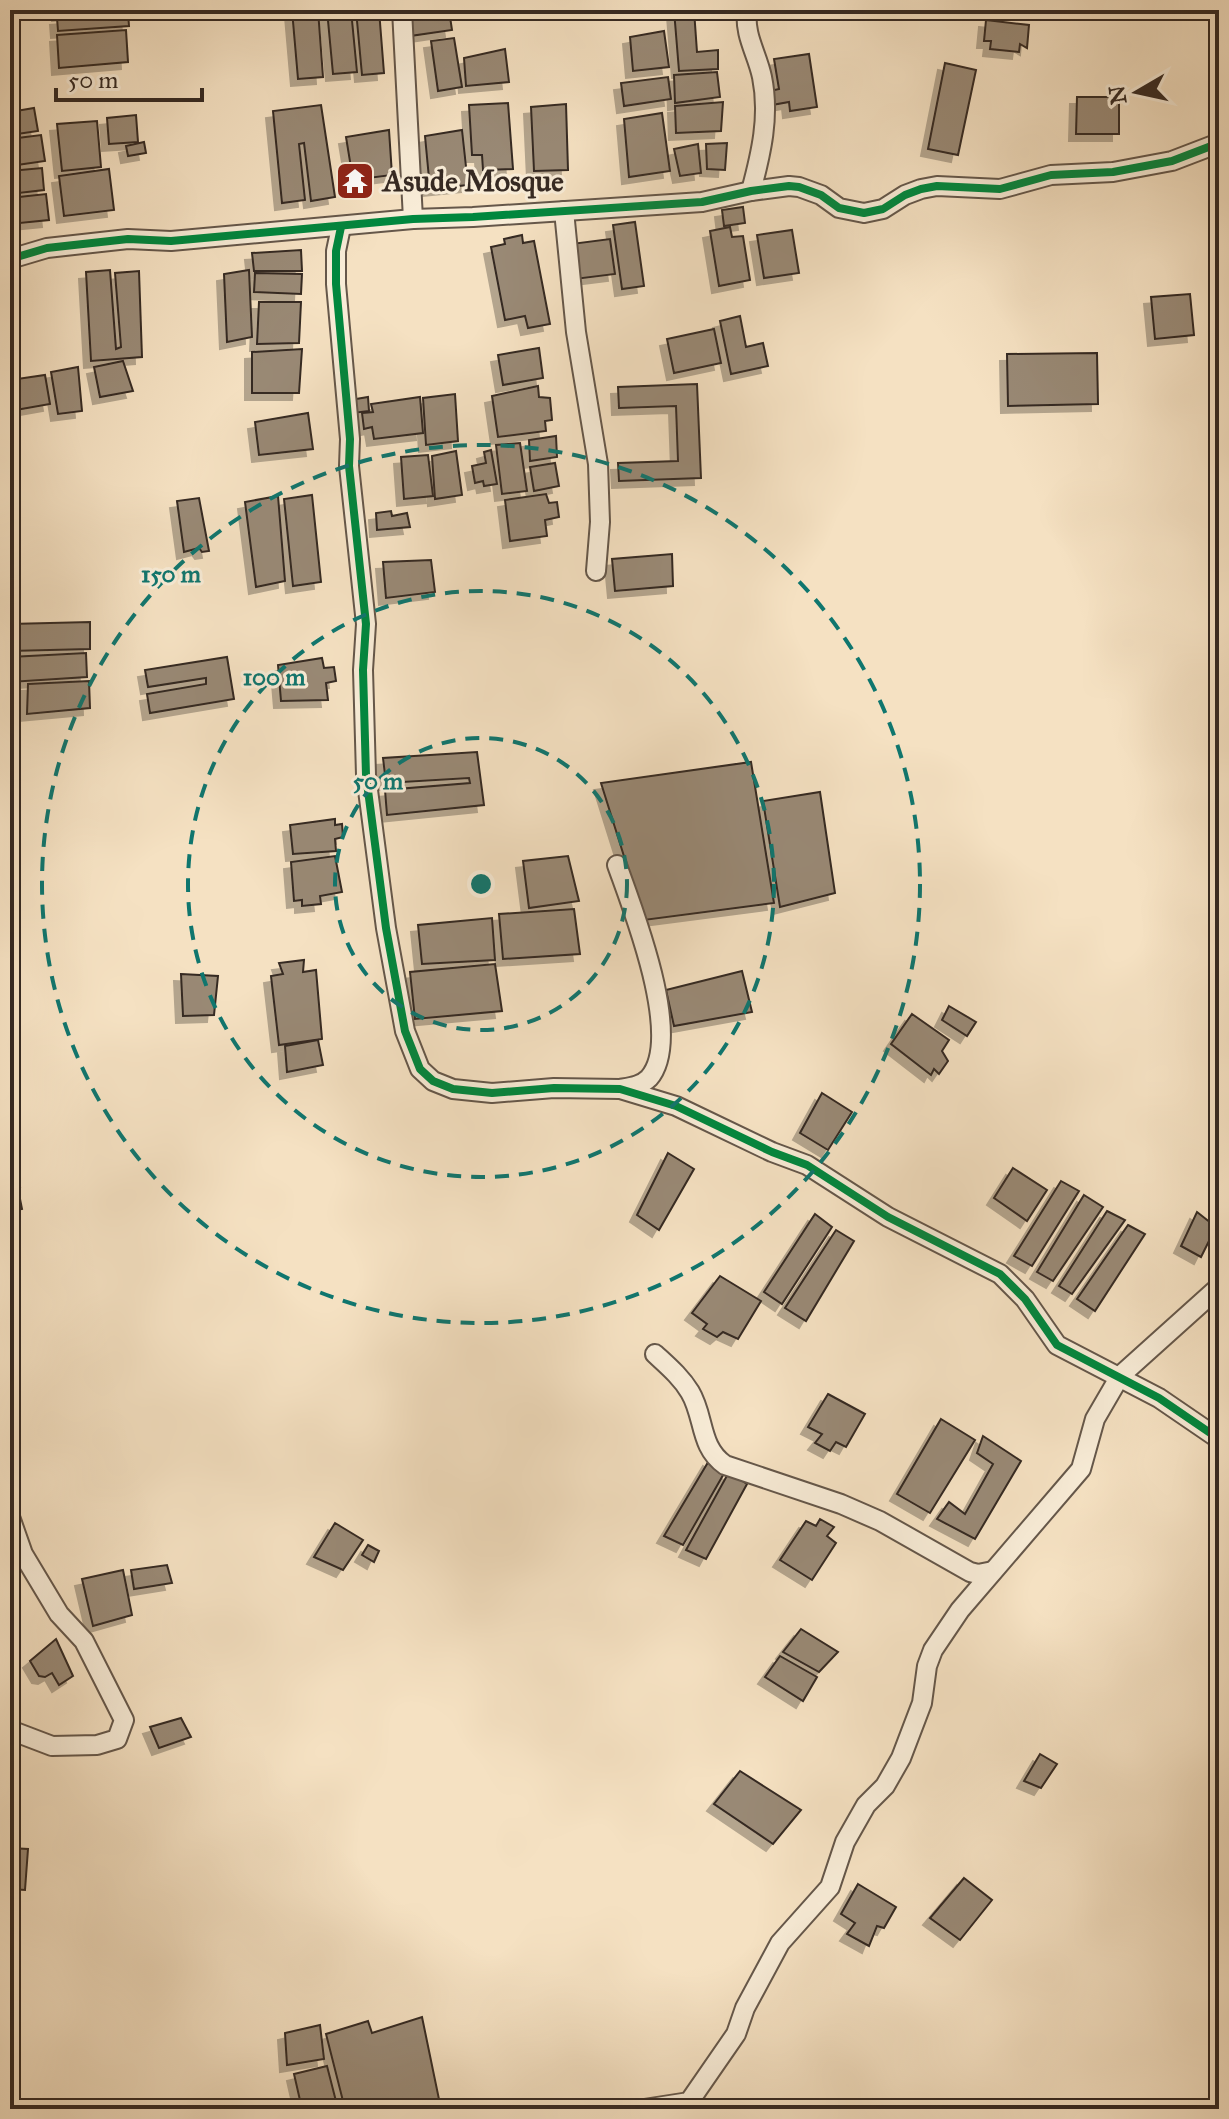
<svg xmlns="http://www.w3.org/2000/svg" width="1229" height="2119" viewBox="0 0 1229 2119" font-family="'IM FELL Great Primer',serif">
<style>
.building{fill:#998975;stroke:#352922;stroke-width:2;filter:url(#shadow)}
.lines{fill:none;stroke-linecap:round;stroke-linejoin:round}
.street-casing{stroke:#65574a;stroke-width:22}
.street{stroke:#f8ecd7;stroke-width:18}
.cycleway-casing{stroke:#f8ecd7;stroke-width:13}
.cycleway{stroke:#00873e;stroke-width:8}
.ring{fill:none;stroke:#0f766e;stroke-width:4;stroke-dasharray:14 10}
.labels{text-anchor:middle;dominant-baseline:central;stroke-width:6;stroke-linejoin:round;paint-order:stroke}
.poi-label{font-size:30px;font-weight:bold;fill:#352922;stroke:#f8ecd7;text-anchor:start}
.centre{fill:#0f766e;stroke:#f8ecd7;stroke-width:4}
.ring-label{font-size:24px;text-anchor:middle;font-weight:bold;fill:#0f766e;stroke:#f8ecd7;stroke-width:6;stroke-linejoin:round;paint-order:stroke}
</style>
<defs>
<filter id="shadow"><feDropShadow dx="-7" dy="7" stdDeviation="0" flood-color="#0004"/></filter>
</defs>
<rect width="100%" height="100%" fill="#f5e1c2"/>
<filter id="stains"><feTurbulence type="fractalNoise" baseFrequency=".0025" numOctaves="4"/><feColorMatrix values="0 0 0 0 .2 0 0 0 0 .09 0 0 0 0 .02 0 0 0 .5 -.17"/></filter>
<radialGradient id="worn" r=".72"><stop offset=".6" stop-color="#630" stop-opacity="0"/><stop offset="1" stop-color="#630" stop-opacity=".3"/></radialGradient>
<g class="building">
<polygon points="59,10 114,10 59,14"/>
<polygon points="292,10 318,10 323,77 298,79"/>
<polygon points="327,10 351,10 357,72 333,74"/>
<polygon points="356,10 379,10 384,73 362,75"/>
<polygon points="406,10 449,10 452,30 410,36"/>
<polygon points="674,10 694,10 697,52 718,50 718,69 679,71"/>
<polygon points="128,13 129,26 58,31 57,18"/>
<polygon points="986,20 1029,25 1027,48 1020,44 1019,52 990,49 991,41 984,41"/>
<polygon points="126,30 128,62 59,68 57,35"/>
<polygon points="664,31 669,67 633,71 630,37"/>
<polygon points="454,38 462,87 438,91 431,41"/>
<polygon points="505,49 509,82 466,86 464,58"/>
<polygon points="809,54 817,107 790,111 789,102 772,105 770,91 779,89 774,59"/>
<polygon points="945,63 976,70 958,155 928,149"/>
<polygon points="717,72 720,97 675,103 674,75"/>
<polygon points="668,77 671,99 624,106 621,83"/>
<polygon points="1077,97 1119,97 1119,134 1076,134"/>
<polygon points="723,102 721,131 676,133 675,106"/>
<polygon points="508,103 513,169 483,170 482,155 472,155 469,105"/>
<polygon points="566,104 568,170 534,171 531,107"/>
<polygon points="321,105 335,197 311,201 304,143 299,144 305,200 282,203 273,111"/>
<polygon points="34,108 38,131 10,135 10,112"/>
<polygon points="662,113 670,171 629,177 624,119"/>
<polygon points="136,115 138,142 109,144 107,118"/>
<polygon points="97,121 101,167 62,171 57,124"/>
<polygon points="389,130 392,175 353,180 346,137"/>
<polygon points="462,130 468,185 430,189 425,136"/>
<polygon points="41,135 45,161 10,166 10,139"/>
<polygon points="144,142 146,153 128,156 126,146"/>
<polygon points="727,143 725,170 707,169 706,144"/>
<polygon points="698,144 701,173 680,176 674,149"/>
<polygon points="42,168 44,190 10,194 10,171"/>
<polygon points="109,169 114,210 64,216 59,176"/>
<polygon points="46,194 49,220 10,224 10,198"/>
<polygon points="743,207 745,223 724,226 722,210"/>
<polygon points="635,222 644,286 622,289 613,225"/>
<polygon points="730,227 732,237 743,236 750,280 719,286 710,231"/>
<polygon points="792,230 799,273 764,278 757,235"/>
<polygon points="522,235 523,243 534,241 550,324 528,328 525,316 505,320 491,247 505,244 504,239"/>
<polygon points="610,239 615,274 575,279 571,244"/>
<polygon points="301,250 302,271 254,271 252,253"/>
<polygon points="110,270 116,349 121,347 115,273 139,271 142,357 91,361 86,272"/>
<polygon points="249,270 252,337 227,342 224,274"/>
<polygon points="255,273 302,274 301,294 254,292"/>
<polygon points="1190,294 1194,335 1155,339 1151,297"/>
<polygon points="259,302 301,302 299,343 257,344"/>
<polygon points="740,316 746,347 763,343 768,366 731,374 720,321"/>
<polygon points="714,329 721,363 674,373 667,339"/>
<polygon points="539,348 543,378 503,385 498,355"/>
<polygon points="302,349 299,393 252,393 252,352"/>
<polygon points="1097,353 1098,404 1008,406 1007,354"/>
<polygon points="123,361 133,391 100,397 94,367"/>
<polygon points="78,367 82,411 58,414 51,372"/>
<polygon points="45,375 50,404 10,411 10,380"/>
<polygon points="697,384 701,478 619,481 618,463 678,461 676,406 619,408 618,387"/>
<polygon points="538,386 539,397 550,398 552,420 545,421 546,431 498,437 492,396"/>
<polygon points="455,394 458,441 426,445 423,398"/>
<polygon points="368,397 369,411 353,413 350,400"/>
<polygon points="420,397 423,433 374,439 372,427 364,429 362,413 373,412 371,404"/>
<polygon points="308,413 313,449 259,455 255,422"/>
<polygon points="556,436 557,457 530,461 529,440"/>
<polygon points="520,443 527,491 502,494 496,445"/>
<polygon points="491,450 497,484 484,486 483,481 475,483 472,466 486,463 484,452"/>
<polygon points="456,451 462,495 435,499 432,456"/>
<polygon points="428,455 433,496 404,499 401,457"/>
<polygon points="555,463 559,486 534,491 530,467"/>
<polygon points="546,494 549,503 557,502 559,517 545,520 547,536 510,541 505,500"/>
<polygon points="312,495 321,582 293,586 284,499"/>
<polygon points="278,496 285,581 256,587 245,502"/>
<polygon points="199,498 209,551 202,552 199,548 184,552 177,501"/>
<polygon points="391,511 392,516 407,513 410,527 377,530 376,513"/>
<polygon points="672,554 673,586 615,591 612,559"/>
<polygon points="431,560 435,592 386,598 383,562"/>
<polygon points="90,622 90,649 10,651 10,624"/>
<polygon points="86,653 87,677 10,682 10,657"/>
<polygon points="227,657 234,699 150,713 147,694 206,684 206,678 148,687 145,670"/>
<polygon points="322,658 324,668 334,667 336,681 326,683 328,700 281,701 278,665"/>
<polygon points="89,681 90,708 27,714 28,684"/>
<polygon points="477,752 484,805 387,815 385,790 470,783 469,778 386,783 383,758"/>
<polygon points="751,762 774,903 644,920 601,783"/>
<polygon points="820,792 835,893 780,907 763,801"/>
<polygon points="335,819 335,825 342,824 343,837 335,839 336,851 293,854 290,825"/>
<polygon points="335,856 342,892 320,896 321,904 302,906 302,900 294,901 291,862"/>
<polygon points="568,856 579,901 529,908 523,861"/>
<polygon points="574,909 580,954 503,959 499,914"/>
<polygon points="492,918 495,960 422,964 418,925"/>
<polygon points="304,960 303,972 316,970 322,1039 279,1045 271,976 283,974 279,963"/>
<polygon points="495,964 502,1011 415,1019 410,972"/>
<polygon points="742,971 752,1012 674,1026 666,990"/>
<polygon points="181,974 218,976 214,1015 183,1016"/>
<polygon points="949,1006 976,1022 967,1036 942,1020"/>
<polygon points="912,1014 949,1040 942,1051 948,1061 939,1074 934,1069 931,1075 891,1044"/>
<polygon points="318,1040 323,1065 287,1072 285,1046"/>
<polygon points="822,1093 852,1112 828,1150 800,1133"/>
<polygon points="668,1153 694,1169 659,1230 637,1215"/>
<polygon points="17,1168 20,1187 10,1188 10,1169"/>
<polygon points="1013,1168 1047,1190 1027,1221 994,1198"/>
<polygon points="1061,1181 1079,1191 1032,1266 1014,1256"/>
<polygon points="18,1189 22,1209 10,1211 10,1190"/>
<polygon points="1084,1195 1103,1207 1053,1281 1037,1272"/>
<polygon points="1107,1211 1125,1220 1072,1294 1059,1286"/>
<polygon points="1197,1212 1216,1227 1201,1257 1181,1246"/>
<polygon points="815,1214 832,1227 782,1304 764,1292"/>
<polygon points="1128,1225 1145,1234 1095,1311 1077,1299"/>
<polygon points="836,1230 854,1241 806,1321 785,1308"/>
<polygon points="720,1276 761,1301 738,1339 723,1332 717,1337 703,1329 707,1324 692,1313"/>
<polygon points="828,1394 865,1414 846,1447 836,1442 830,1451 815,1443 822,1434 808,1427"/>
<polygon points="941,1419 975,1440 930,1513 897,1494"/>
<polygon points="983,1436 1021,1461 975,1539 937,1519 949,1502 965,1514 993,1464 977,1453"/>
<polygon points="710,1459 726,1470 683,1545 664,1536"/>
<polygon points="729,1472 747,1484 706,1559 686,1550"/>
<polygon points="820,1519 834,1527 827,1536 836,1543 812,1580 780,1560 806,1521 816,1526"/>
<polygon points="335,1523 363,1540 343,1570 314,1557"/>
<polygon points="368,1545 379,1551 374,1562 362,1555"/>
<polygon points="167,1565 172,1583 134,1589 131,1570"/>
<polygon points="123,1570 132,1615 93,1626 82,1579"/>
<polygon points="801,1629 838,1652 819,1672 783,1652"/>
<polygon points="56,1639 73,1676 59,1685 52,1673 45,1677 39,1676 30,1661"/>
<polygon points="780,1656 817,1677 803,1701 765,1677"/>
<polygon points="181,1718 191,1737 159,1748 150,1727"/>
<polygon points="1040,1754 1057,1764 1041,1788 1024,1781"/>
<polygon points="740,1771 801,1810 773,1844 714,1804"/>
<polygon points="10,1848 28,1849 25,1890 10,1889"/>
<polygon points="964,1878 992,1900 960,1940 930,1918"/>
<polygon points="858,1884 896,1907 884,1928 877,1926 869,1946 847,1934 855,1923 841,1914"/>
<polygon points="422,2017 441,2109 345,2109 326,2034 368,2021 372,2033"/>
<polygon points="320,2025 324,2059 287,2065 285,2033"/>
<polygon points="327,2066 338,2109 302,2109 294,2074"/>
</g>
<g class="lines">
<defs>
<g id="street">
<polyline points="402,10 413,219"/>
<path d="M747,10C744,36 757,53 762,77C770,116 761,154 751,191"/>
<polyline points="564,211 576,332 598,464 600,522 596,571"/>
<polyline points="341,227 336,251 336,284 350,439 349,466 366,624 363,670 366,775 386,928 405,1031 420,1069 433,1081 453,1089 492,1093 554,1088 620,1089 676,1106 772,1152 807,1165 888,1217 1000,1274 1025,1299 1057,1345 1159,1398 1219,1439"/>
<polyline points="10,259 47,248 128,239 171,241 413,219 473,217 702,202 751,191 789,186 799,187 821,195 839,208 864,213 883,209 905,195 921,189 937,186 1000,189 1051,175 1113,172 1172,161 1219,143"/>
<path d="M617,865C633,910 684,1038 649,1078C641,1086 631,1087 620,1089"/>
<path d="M655,1354C668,1366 681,1377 690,1392C705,1417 699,1447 725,1465L841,1504L880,1521L970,1572L978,1574L993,1571"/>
<polyline points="10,1517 23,1554 59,1614 84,1641 124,1720 117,1739 97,1745 52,1746 10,1730"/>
<polyline points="644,2109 689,2102 736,2034 745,2008 780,1943 830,1887 845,1842 866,1805 885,1786 901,1758 922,1703 927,1666 933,1650 960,1610 1081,1469 1095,1419 1120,1376 1219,1287"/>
</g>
</defs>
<use href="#street" class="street-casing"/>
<use href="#street" class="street"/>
<defs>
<g id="cycleway">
<polyline points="341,227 336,251 336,284 350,439 349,466 366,624 363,670 366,775 386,928 405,1031 420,1069 433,1081 453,1089 492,1093 554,1088 620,1089 676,1106 772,1152 807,1165 888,1217 1000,1274 1025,1299 1057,1345 1159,1398 1219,1439"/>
<polyline points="10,259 47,248 128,239 171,241 413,219 473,217 702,202 751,191 789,186 799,187 821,195 839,208 864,213 883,209 905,195 921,189 937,186 1000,189 1051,175 1113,172 1172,161 1219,143"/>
</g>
</defs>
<use href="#cycleway" class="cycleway-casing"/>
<use href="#cycleway" class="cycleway"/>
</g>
<g class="ring">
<circle cx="481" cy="884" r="146"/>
<circle cx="481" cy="884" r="293"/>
<circle cx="481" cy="884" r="439"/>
</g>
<defs>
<symbol id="temple-square" viewBox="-11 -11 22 22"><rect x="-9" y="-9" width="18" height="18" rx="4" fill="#8f2418" stroke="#f8ecd7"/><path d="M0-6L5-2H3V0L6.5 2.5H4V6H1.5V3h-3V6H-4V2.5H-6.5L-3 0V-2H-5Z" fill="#fff"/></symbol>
</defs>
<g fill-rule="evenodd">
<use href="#temple-square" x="333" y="159" width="44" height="44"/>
</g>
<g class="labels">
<g class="poi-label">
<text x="383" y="181">Asude Mosque</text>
</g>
</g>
<circle cx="481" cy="884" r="12" class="centre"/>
<g class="ring-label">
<text x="171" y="582">150 m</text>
<text x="274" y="685">100 m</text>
<text x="378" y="789">50 m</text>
</g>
<rect width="1229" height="2119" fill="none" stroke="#f5e1c2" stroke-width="40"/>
<rect x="12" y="12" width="1205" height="2095" fill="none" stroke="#352922" stroke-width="4"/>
<rect x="20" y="20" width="1189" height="2079" fill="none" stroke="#352922" stroke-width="2"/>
<g transform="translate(1137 92) rotate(261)" stroke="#f8ecd7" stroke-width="6" paint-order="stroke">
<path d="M0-6L14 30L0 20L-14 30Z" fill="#352922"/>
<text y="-12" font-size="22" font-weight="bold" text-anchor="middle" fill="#352922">N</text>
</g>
<path d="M56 88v12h146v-12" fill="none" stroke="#352922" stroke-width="4"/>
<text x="68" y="88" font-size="24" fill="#352922" stroke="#f8ecd7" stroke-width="6" paint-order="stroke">50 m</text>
<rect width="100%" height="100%" filter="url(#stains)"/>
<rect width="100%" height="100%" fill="url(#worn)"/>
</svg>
